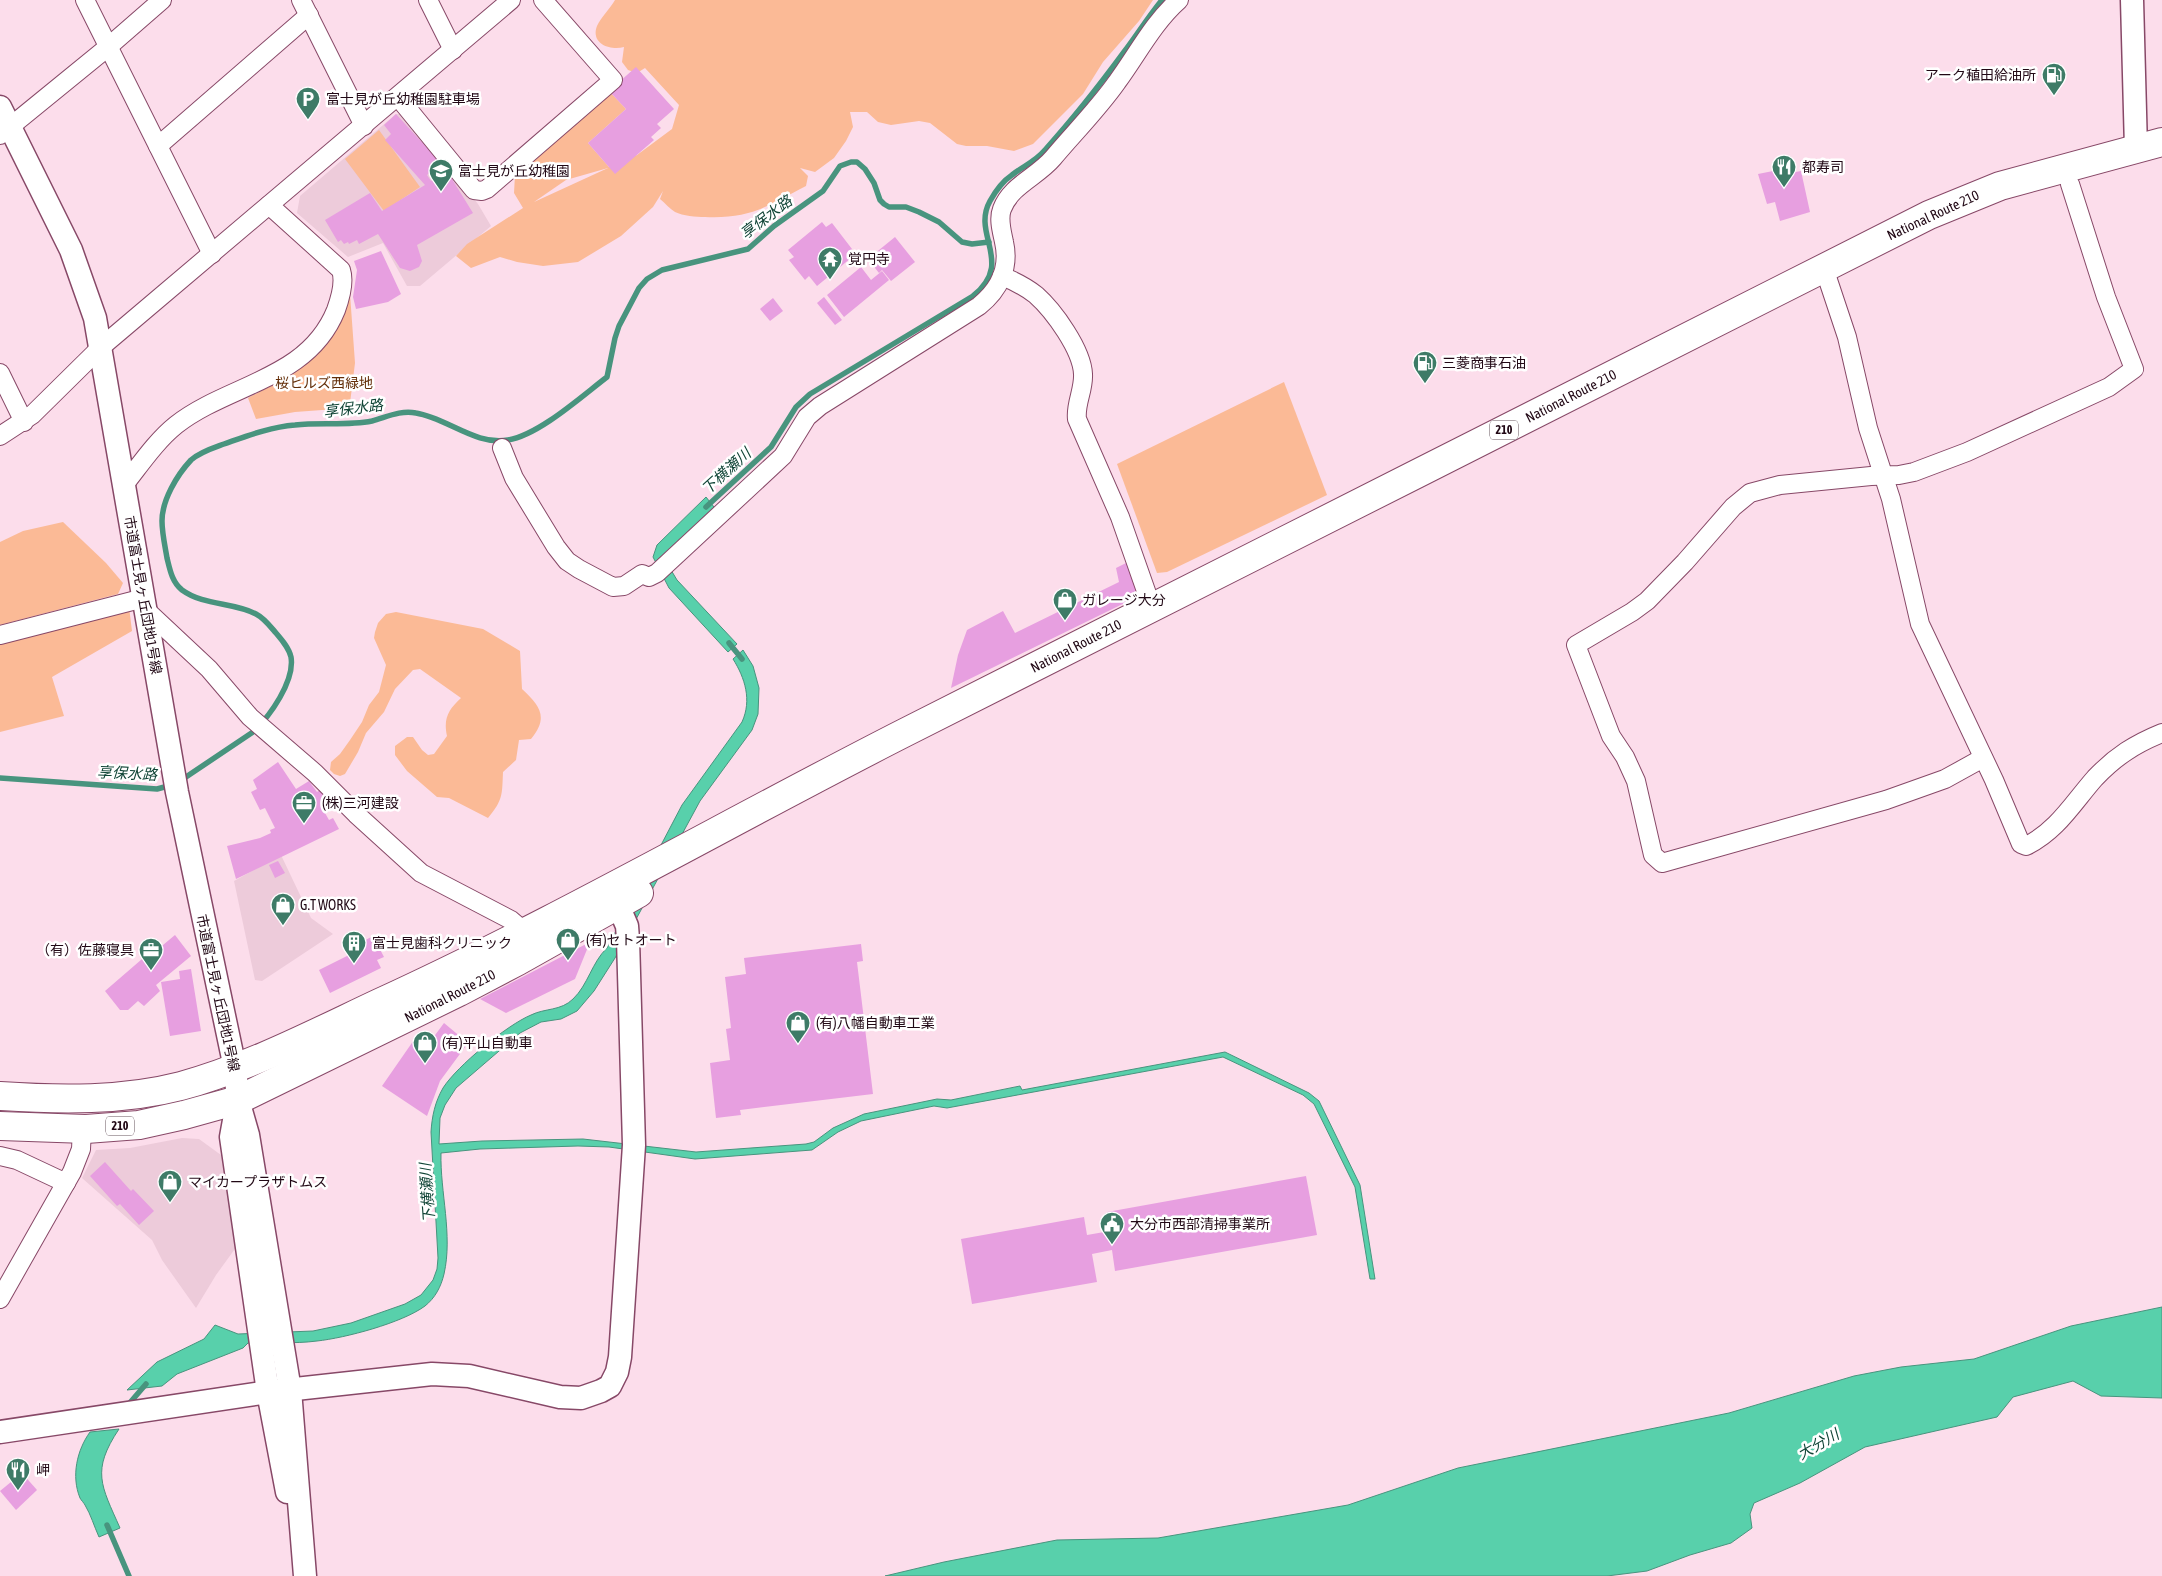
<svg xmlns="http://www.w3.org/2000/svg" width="2162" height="1576" viewBox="0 0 2162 1576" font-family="'Asap Condensed','Noto Sans JP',sans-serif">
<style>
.built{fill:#edcbda}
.green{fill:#fbba96;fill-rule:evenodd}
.water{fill:#58d0ab;stroke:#48947e}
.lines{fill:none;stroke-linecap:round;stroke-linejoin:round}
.stream{stroke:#48947e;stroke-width:5.5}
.building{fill:#e79fe0}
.minor-casing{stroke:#874867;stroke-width:20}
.tertiary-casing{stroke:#874867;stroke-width:25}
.trunk-casing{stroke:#874867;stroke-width:30}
.minor{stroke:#fff;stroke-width:18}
.tertiary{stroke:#fff;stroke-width:22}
.trunk{stroke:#fff;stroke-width:28}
.labels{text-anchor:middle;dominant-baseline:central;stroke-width:5;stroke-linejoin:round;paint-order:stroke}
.shield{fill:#fff;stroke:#64525b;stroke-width:1}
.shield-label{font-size:12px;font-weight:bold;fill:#210815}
.poi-label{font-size:14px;fill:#210815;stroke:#fff;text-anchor:start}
.street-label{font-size:14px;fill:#210815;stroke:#fff}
.park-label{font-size:14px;fill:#632e08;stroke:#fff}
.water-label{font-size:15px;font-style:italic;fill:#104436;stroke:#fff}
</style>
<rect width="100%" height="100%" fill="#fcddeb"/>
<g class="built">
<polygon points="396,114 403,114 408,119 478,204 491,226 420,286 407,286 383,243 348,257 297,213 300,196"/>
<polygon points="281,855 311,918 333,934 262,981 255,980 234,881"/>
<polygon points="182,1138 199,1139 221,1155 237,1246 216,1275 196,1308 162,1260 152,1240 82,1178 96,1150 130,1148"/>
</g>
<g class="green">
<path d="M615,0H1153L1139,21L1103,62L1083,94L1033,144L1014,151L987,146H966L957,144L930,123L919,121L891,125L878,122L867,112H850L853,127L846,141L834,158L815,172L800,168L808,176L806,186C768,206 750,219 705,217C696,217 683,216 675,212C670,209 665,203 660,199L663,191L653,207L621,236L578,262L543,266L517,262L500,257L471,268L456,256L467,244L523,208L514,193L515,175L609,91L626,109L588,143L609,167L637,155L672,129L679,105L645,68L637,73L628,70L622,62L624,47C611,51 590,44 597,26C601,17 610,9 615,0ZM608,168L534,202L566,180Z"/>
<polygon points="379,130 420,187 384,211 345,159"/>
<path d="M349,294H350L355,363L350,403L336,409L295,412L256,419L248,398C280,381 318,364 336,330C342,319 345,306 349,294Z"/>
<polygon points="1284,382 1327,495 1167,572 1157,573 1117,464"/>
<polygon points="63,522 106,563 123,583 118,594 0,625 0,542 23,531"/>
<polygon points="129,607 132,631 52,677 64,716 0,732 0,642"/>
<path d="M396,612L483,629L520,651L522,689C540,706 549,717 531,739L519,740L516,760L503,772C502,795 503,800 488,818L449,798L437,797L407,771L395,755V746L407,737H413L422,750L428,755L434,754L447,736C443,718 449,709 461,698L420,669L413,670L395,689L384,712L366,733L358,752L345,774L340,776L334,774L330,770L331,762L340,754L350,740L362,722L369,705L379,692L386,665L374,638L375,632L378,623L386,614Z"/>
</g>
<g class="water">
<polygon points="706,497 714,507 668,552 671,570 677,580 737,644 728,652 669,588 653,557 657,545"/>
<path d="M743,650L753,666L759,688L758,714L752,730L700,801L615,958L594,991L577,1011L561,1019L541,1022L520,1033L456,1088L445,1105L440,1118L439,1144L482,1141L583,1139L696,1152L806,1144L814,1142L833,1128L864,1114L937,1099L951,1100L1020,1086L1022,1090L1225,1052L1309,1093L1319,1101L1360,1185L1375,1279H1370L1355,1187L1314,1104L1303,1095L1223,1057L947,1108L934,1106L861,1121L838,1132L812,1150L695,1159L609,1147L578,1146L480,1149L441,1153C440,1192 453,1235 444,1274C441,1287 435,1298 425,1306C402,1323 345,1338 317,1341C294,1344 271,1342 248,1343L243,1348L177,1374L162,1386L127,1390L157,1362L204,1339L215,1325L238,1334L313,1331L351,1323L405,1304L421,1295L433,1280L437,1269L438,1258L431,1132C432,1116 435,1102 443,1088C457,1066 507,1025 531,1015C545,1008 561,1011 573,999C588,985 592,962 607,948L682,805L742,722C752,700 745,678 733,659Z"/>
<polygon points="2162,1307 2162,1398 2101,1396 2073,1381 2013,1397 1997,1417 1865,1447 1800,1483 1754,1503 1750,1514 1752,1528 1731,1543 1690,1555 1647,1571 1607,1576 885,1576 944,1562 1057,1540 1158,1538 1348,1505 1458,1468 1729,1413 1854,1376 1901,1367 1974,1359 2071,1326"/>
<path d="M119,1429C91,1471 101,1485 120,1528L99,1537C94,1526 91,1515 85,1505C84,1503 81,1500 80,1498C71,1476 77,1450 90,1432Z"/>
</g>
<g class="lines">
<g class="stream">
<path d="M706,507L771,447L796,407L810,394L973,296C1015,262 971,235 990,201C995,192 1003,181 1012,175C1023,166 1035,162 1045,150C1073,119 1099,86 1124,52C1137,35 1148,17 1162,0"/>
<polyline points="729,643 742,659"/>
<polyline points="0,778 157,789 172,785"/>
<path d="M180,781L253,732C270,716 295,681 291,657C289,648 282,640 276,633C270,626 264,618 256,614C233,602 204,606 182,590C172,582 170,570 167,558C165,546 162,533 162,521C162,500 177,475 191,460C200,452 213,448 224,444C247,436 270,427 295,425C320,422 347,426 372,421C387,417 400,410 416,413C447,418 476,446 508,440C539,435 582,396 607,377L615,338L619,326L639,288L647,279L662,270L748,249L774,226L823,191L840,166L851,162H857L865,169L874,183L880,200L884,204L889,207H906L919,212L939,222L962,242L972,244L989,242"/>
<polyline points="128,1405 146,1384"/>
<polyline points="107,1525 129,1576"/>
</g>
</g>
<g class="building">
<polygon points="636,67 674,109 657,124 661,128 651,137 654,140 615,174 588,143 626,109 609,91"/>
<polygon points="396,114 440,162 427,175 431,181 447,171 473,213 417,245 422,261 419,267 410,271 400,268 378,234 359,244 357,240 349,244 348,242 344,244 341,240 338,242 325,220 370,193 382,211 425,185 385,140 391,134 384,125"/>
<polygon points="1778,170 1780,175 1801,171 1810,212 1780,221 1775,202 1767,204 1758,174"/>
<polygon points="822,222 826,227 832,223 852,249 847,253 851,258 817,286 809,276 805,280 789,260 794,257 788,250"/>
<polygon points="895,237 915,262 891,281 882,270 879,273 868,259"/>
<polygon points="381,251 401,294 388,302 356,309 353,297 357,270 354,261"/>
<polygon points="861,267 871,280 882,271 889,280 844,317 827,295"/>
<polygon points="824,297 842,320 835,325 817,303"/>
<polygon points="773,298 783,311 770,321 760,309"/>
<polygon points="1130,561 1141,595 951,688 958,655 967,630 1003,611 1015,633 1119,582 1116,568"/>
<polygon points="278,762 296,789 309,781 317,792 321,789 326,791 333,808 325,813 329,820 333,818 339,829 236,879 227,846 260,838 271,833 270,830 275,828 265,808 260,810 251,792 257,789 253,780"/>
<polygon points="278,861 285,873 275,878 269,865"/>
<polygon points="175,935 191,956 156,985 160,991 144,1006 138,1001 128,1010 120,1010 105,991 149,953 151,955"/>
<polygon points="373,936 384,957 377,960 381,968 330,993 319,970 363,948 360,943"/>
<polygon points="590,942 575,979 506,1013 480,999"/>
<polygon points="861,944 863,961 857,962 873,1094 740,1110 741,1115 716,1118 710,1063 730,1060 726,1029 731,1028 725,977 746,974 744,958"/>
<polygon points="191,969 201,1031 170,1036 161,982 180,979 179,971"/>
<polygon points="444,1023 468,1043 440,1081 427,1116 382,1086 416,1037 427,1046"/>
<polygon points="105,1162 131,1191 133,1189 154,1211 139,1225 120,1204 117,1206 90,1176"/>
<polygon points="1306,1176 1317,1235 1115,1271 1112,1250 1092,1254 1097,1282 972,1304 961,1239 1084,1217 1087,1235 1110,1231 1107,1212"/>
<polygon points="22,1473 37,1490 16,1510 0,1491"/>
</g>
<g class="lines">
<defs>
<g id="minor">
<polyline points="85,0 212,254"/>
<polyline points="301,0 364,126"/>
<polyline points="428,0 453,50"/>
<polyline points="398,97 474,190 482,191 487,189 613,80 543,0"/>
<polyline points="0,135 108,47 162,0"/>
<polyline points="158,146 309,15"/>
<path d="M1824,268L1847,337L1868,428L1891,499L1920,624L1994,780L2021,844L2026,846C2057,831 2073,803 2095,778C2116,756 2135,744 2162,733"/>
<path d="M1002,276C1014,281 1026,287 1036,295C1054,311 1082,350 1083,374C1084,390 1075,404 1077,419L1120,517L1152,608"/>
<polyline points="0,373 24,422"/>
<polyline points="0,436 32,415 100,348 511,0"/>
<path d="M502,448L514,478L556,547L567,561L579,569L613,587L624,586L642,574L649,577L657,573L783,456L807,417L820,406L979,306C999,290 1010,268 1004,242C1002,232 998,219 1002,209C1011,185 1037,177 1053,158C1074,133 1098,109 1117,82C1137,55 1153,23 1179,0"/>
<path d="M124,485C140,465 156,441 176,425C228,384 308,380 336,310C340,299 345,282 341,270L269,205"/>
<polyline points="146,610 209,669 250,717 315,773 356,814 421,873 511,920 525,932"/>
<polyline points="0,635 144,598"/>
<polyline points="1983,758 1945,779 1886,800 1662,863 1653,855 1636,781 1625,757 1611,736 1576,645 1632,612 1647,601 1685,562 1733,507 1750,493 1780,485 1871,476 1899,475 1914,472 1967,452 2109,387 2134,369 2106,297 2070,184"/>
<polyline points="0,1156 17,1160 66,1183"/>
<polyline points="0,1299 72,1172 81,1149 82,1129"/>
</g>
<g id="tertiary">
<polyline points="2132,0 2136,149"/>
<polyline points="0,107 71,250 95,318 177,792 235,1068 238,1100 248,1135 290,1390 305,1576"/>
<polyline points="237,1104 231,1137 268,1392 287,1492"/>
<polyline points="0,1432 268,1392 432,1374 469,1376 560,1397 581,1398 601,1391 610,1386 617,1372 620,1357 634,1145 628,939 627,926 618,905"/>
</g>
<g id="trunk">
<path d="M0,1096C60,1100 123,1101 181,1086C250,1067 315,1033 379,1003C558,921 729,822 904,733C1245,560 1588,388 1929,215L2000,186L2162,142"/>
<polyline points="0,1126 86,1129 139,1125 184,1115 238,1100 459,992 518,961 639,893"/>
</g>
</defs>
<use href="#minor" class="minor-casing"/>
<use href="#tertiary" class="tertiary-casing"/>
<use href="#trunk" class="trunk-casing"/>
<use href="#minor" class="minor"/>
<use href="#tertiary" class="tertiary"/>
<use href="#trunk" class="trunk"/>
</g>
<defs>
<symbol id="fuel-pin" viewBox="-11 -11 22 30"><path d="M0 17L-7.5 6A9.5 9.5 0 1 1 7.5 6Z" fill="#3e7b67" stroke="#fff"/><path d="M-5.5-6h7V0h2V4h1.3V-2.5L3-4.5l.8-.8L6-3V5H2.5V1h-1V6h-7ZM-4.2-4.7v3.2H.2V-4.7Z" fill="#fff"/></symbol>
<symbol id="parking-pin" viewBox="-11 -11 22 30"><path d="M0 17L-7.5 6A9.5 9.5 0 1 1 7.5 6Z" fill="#3e7b67" stroke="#fff"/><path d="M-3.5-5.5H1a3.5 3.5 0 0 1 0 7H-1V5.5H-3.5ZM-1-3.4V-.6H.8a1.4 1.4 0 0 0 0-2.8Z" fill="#fff"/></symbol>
<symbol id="restaurant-pin" viewBox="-11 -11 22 30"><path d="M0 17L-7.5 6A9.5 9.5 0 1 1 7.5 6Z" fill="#3e7b67" stroke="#fff"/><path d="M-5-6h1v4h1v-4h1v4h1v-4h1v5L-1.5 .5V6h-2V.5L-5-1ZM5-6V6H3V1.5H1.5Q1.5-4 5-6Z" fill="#fff"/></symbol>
<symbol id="school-pin" viewBox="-11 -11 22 30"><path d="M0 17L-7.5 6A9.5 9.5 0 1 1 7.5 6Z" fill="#3e7b67" stroke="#fff"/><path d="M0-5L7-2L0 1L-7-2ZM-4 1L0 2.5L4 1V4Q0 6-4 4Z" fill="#fff"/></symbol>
<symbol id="temple-pin" viewBox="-11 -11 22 30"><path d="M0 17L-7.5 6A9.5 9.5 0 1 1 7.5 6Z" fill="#3e7b67" stroke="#fff"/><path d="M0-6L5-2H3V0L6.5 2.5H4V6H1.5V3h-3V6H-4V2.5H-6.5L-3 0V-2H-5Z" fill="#fff"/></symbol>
<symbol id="shop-pin" viewBox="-11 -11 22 30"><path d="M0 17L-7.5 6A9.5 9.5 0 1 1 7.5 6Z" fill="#3e7b67" stroke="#fff"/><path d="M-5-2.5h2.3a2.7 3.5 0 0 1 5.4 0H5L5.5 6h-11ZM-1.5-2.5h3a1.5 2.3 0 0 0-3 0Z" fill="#fff"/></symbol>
<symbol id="office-pin" viewBox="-11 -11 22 30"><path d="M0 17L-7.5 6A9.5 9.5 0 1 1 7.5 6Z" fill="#3e7b67" stroke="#fff"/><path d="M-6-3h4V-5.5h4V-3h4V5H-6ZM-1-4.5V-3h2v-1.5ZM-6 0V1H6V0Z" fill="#fff"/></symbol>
<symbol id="building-pin" viewBox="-11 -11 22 30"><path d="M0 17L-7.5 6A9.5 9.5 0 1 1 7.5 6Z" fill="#3e7b67" stroke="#fff"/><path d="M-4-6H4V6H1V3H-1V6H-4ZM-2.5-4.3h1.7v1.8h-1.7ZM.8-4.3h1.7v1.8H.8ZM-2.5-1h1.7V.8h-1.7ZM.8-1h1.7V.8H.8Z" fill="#fff"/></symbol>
<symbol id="civic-pin" viewBox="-11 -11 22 30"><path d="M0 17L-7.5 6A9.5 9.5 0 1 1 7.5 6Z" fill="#3e7b67" stroke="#fff"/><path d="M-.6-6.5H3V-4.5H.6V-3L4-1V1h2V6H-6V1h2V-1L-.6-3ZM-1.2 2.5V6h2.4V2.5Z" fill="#fff"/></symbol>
</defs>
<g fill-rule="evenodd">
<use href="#fuel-pin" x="2040" y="61" width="28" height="38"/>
<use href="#parking-pin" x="294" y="85" width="28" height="38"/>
<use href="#restaurant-pin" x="1770" y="153" width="28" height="38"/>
<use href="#school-pin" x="427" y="157" width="28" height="38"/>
<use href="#temple-pin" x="816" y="245" width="28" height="38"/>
<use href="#fuel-pin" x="1411" y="349" width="28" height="38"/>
<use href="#shop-pin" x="1051" y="586" width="28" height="38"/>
<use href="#office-pin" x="290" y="789" width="28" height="38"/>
<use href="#shop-pin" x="269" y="891" width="28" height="38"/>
<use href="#shop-pin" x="554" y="926" width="28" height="38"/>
<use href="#building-pin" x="340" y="929" width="28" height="38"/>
<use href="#office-pin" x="137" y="936" width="28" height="38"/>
<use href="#shop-pin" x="784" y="1009" width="28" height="38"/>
<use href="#shop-pin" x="411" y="1029" width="28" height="38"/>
<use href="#shop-pin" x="156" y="1168" width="28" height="38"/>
<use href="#civic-pin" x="1098" y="1210" width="28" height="38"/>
<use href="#restaurant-pin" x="4" y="1456" width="28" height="38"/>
</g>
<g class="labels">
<g class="shield">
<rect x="1490" y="420.5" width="28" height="19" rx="4"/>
<rect x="106" y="1116.5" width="28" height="19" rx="4"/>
</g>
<g class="shield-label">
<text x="1504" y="430">210</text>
<text x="120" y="1126">210</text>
</g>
<g class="poi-label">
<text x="2036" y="75" text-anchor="end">アーク稙田給油所</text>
<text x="326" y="99">富士見が丘幼稚園駐車場</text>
<text x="1802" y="167">都寿司</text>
<text x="458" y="171">富士見が丘幼稚園</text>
<text x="848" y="259">覚円寺</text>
<text x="1442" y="363">三菱商事石油</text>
<text x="1082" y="600">ガレージ大分</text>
<text x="322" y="803">(株)三河建設</text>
<text x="300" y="905">G.T WORKS</text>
<text x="586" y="940">(有)セトオート</text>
<text x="372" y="943">富士見歯科クリニック</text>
<text x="134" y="950" text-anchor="end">（有）佐藤寝具</text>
<text x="816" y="1023">(有)八幡自動車工業</text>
<text x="442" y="1043">(有)平山自動車</text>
<text x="188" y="1182">マイカープラザトムス</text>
<text x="1130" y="1224">大分市西部清掃事業所</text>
<text x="36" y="1470">岬</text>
</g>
<g class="street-label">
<text transform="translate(1933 215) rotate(-25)">National Route 210</text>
<text transform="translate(1571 396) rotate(-27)">National Route 210</text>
<text transform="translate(143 595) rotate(80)">市道富士見ヶ丘団地1号線</text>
<text transform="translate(1076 646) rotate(-27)">National Route 210</text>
<text transform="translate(218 993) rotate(78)">市道富士見ヶ丘団地1号線</text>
<text transform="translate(450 996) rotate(-27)">National Route 210</text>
</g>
<g class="park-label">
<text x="324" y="383">桜ヒルズ西緑地</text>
</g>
<g class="water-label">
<text transform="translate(766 217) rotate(-37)">享保水路</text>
<text transform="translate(353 408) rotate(-7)">享保水路</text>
<text transform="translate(726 471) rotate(-42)">下横瀬川</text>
<text transform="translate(127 773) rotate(3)">享保水路</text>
<text transform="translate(427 1193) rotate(-94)">下横瀬川</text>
<text transform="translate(1818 1444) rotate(-30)">大分川</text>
</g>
</g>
</svg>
